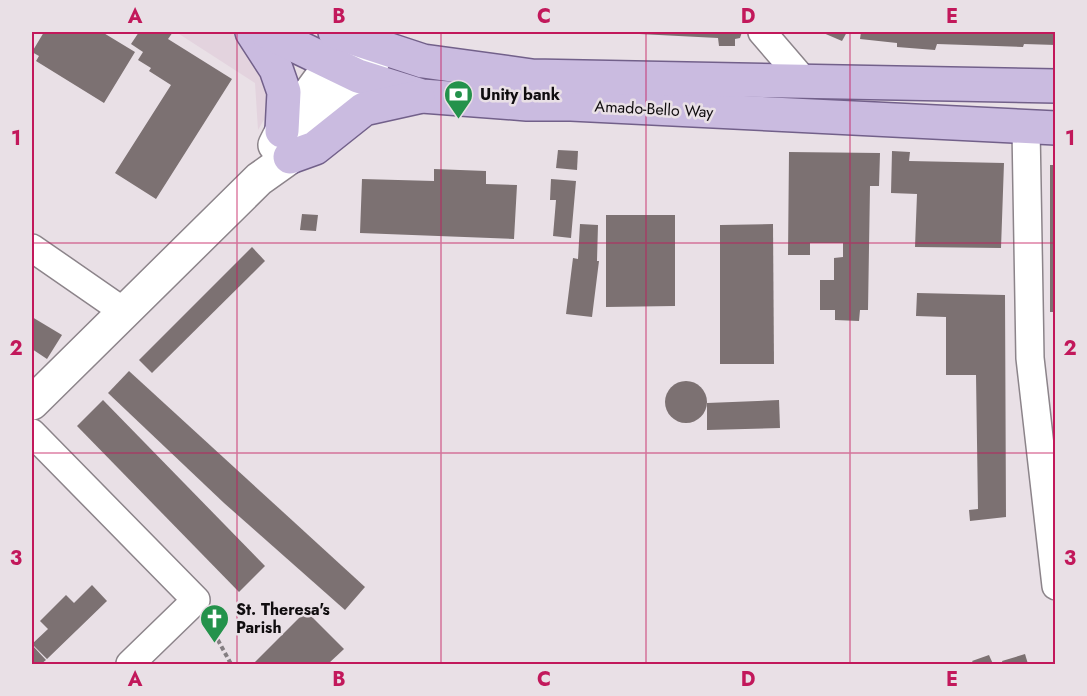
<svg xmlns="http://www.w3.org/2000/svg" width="1087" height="696" viewBox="0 0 1087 696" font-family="Jost,sans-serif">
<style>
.built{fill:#e3d3de}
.building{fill:#7c7172}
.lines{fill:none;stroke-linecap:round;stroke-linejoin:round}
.minor-casing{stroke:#8c848a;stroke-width:30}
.tertiary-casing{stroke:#8c848a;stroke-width:36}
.primary-casing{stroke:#72608a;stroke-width:36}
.path{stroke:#847e82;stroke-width:4;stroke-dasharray:4.5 3;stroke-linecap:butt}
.minor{stroke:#fff;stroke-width:27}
.tertiary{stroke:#fff;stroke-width:33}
.primary{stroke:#cabbe0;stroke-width:33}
.grid{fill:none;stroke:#c2185b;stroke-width:1.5;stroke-opacity:0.55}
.labels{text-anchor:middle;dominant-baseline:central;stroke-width:5;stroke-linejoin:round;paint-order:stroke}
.poi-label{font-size:16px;font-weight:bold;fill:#100d0f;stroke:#e9e0e6;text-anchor:start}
.street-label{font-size:16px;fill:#100d0f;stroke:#e9e0e6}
.neatline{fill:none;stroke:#c2185b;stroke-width:2}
.grid-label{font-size:20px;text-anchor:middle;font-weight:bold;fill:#c2185b}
</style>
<rect width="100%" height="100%" fill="#e9e0e6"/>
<polygon class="built" points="176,32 315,32 258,130 255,83"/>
<g class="building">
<polygon points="44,32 102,32 135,52 104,103 36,61 39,56 32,52"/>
<polygon points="139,32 173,32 168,39 232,79 156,199 115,173 171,85 149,71 151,68 138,60 143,52 131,44"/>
<polygon points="600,32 742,32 740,38 735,39 735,46 719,46 718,38"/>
<polygon points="821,32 847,32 842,41"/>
<polygon points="861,32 1056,32 1056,45 1024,44 1023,47 937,44 935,50 897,47 897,43 860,39"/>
<polygon points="558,150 578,151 577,170 556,168"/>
<polygon points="892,151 910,152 909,161 1004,163 1001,248 915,247 917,194 891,193"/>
<polygon points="789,152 880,153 879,186 870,186 868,310 860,310 859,321 835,320 835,310 820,310 820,280 834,280 834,258 843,257 843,243 810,243 810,255 788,255"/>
<rect x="1050" y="165" width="6" height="147"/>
<polygon points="434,169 486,171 486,184 517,185 514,239 360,233 362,179 434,181"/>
<polygon points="551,179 576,181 571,238 553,236 556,200 550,200"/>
<polygon points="302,214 318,215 316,231 300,230"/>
<polygon points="606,215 675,215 675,306 606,307"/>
<polygon points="580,224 598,225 597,261 599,261 592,317 566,314 573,258 578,259"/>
<polygon points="773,224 774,364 720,364 720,225"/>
<polygon points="252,247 265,261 152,373 139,360"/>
<polygon points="917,293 1005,295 1006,517 970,521 969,510 978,509 976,375 946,375 946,317 916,316"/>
<polygon points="32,317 62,335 47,359 32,349"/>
<polygon points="129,371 365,587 345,610 224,503 108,393"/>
<circle cx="686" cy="402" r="21"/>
<polygon points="103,400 265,566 239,592 77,426"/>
<polygon points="779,400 780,428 707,430 707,403"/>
<polygon points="92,585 107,601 47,659 32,644 48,629 40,621 66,595 74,603"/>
<polygon points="306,611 344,649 328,664 258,664 255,662"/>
<polygon points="32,645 46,660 41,664 32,664"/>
<polygon points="1025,654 1028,664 1003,664 1002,661"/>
<polygon points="989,655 993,664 974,664 972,661"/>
</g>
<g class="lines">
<defs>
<g id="minor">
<polyline points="762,32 805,82"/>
<polyline points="1026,128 1030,358 1056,586"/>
<polyline points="32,248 123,311"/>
<polyline points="32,433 196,600 130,664"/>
</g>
<g id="tertiary">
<polyline points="275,145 282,131 349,40"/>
<polyline points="32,403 259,179 290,157 382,49"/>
</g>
<g id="primary">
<polyline points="252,32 276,69 284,92 282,131"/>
<polyline points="267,32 358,76 422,96 527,104 571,104 1056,128"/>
<polyline points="335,32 423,61 532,76 1056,86"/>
<polyline points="290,157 315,148 364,109 418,97"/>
</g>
</defs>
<use href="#minor" class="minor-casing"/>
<use href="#tertiary" class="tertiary-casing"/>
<use href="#primary" class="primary-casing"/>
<polyline class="path" points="207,620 231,664"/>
<use href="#minor" class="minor"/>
<use href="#tertiary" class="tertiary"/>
<use href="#primary" class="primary"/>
</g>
<path class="grid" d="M237,32V664M441,32V664M646,32V664M850,32V664M32,243H1056M32,453H1056"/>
<defs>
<symbol id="bank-pin" viewBox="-11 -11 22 30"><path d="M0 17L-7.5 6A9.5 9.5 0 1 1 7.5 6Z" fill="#24924b" stroke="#e9e0e6"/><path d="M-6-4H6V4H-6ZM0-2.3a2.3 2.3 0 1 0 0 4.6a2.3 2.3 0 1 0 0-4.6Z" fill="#fff"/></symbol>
<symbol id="church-pin" viewBox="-11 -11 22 30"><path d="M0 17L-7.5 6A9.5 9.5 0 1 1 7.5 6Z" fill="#24924b" stroke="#e9e0e6"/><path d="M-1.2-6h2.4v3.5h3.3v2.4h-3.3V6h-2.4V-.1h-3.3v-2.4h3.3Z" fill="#fff"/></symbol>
</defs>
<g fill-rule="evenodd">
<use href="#bank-pin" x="442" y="78" width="33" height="45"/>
<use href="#church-pin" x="198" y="602" width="33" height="45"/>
</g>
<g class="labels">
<g class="poi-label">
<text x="480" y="94">Unity bank</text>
<text x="236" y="609">St. Theresa's<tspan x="236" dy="18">Parish</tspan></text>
</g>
<g class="street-label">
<text transform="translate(654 109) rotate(3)">Amado-Bello Way</text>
</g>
</g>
<rect width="1087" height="696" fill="none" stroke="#e9e0e6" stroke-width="66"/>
<rect x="33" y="33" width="1021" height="630" class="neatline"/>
<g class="grid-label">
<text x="135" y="23">A</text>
<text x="339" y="23">B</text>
<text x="544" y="23">C</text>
<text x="748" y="23">D</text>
<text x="952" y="23">E</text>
<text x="16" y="145">1</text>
<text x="1070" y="145">1</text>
<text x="16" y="355">2</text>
<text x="1070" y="355">2</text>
<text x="16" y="565">3</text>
<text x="1070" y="565">3</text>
<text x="135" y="686">A</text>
<text x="339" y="686">B</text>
<text x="544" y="686">C</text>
<text x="748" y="686">D</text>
<text x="952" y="686">E</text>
</g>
</svg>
